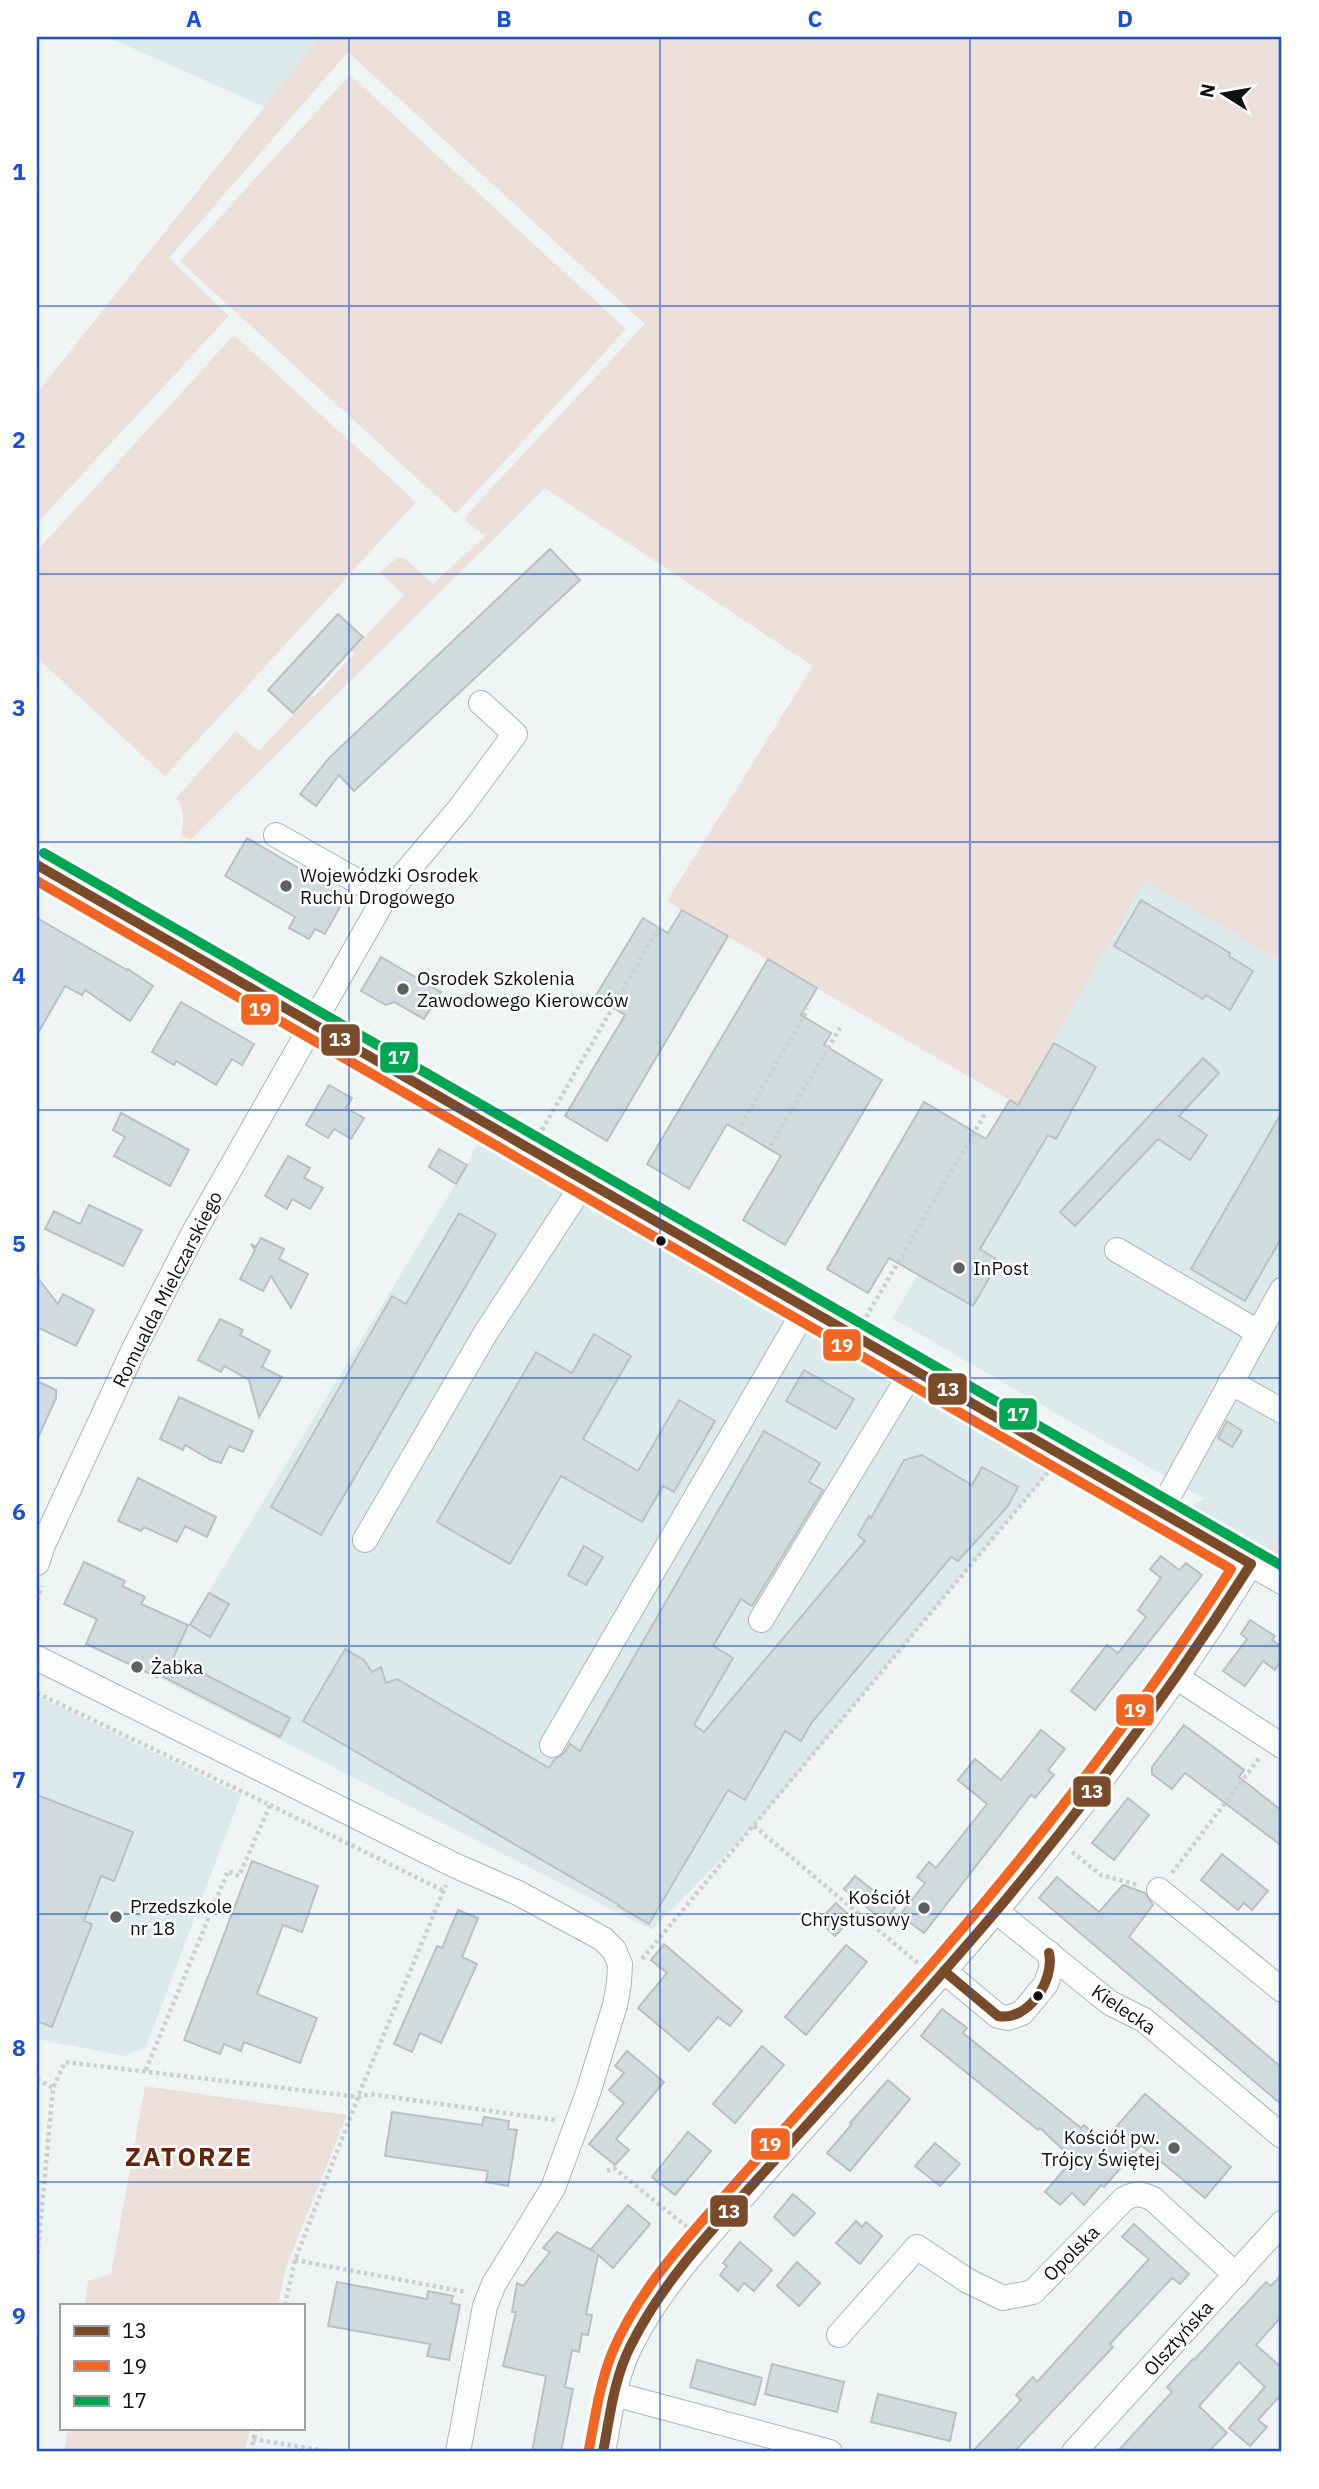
<svg xmlns="http://www.w3.org/2000/svg" width="1319" height="2489" viewBox="0 0 1319 2489" font-family="'IBM Plex Sans',sans-serif">
<style>
.built{fill:#dceaeb}
.green{fill:#eddfda}
.building{fill:#cfdbdc;stroke:#babfbf;stroke-width:2}
.lines{fill:none;stroke-linecap:round;stroke-linejoin:round}
.minor-casing{stroke:#afb4b4;stroke-width:26}
.path{stroke:#cdcfcf;stroke-width:4.5;stroke-dasharray:3.5 3.5;stroke-linecap:butt}
.minor{stroke:#fdfefe;stroke-width:24}
.bus-1-casing{stroke:#fff;stroke-width:16}
.bus-2-casing{stroke:#fff;stroke-width:16}
.bus-3-casing{stroke:#fff;stroke-width:16}
.bus-1{stroke:#7a4b2a;stroke-width:10}
.bus-2{stroke:#f26522;stroke-width:10}
.bus-3{stroke:#00a651;stroke-width:10}
.grid{fill:none;stroke:#1d4ed8;stroke-width:2;stroke-opacity:0.55}
.poi-dot{fill:#5c6161;stroke:#fff;stroke-width:2.5}
.bus-dot{fill:#0d1111;stroke:#fff;stroke-width:2.5}
.labels{text-anchor:middle;dominant-baseline:central;stroke-width:5;stroke-linejoin:round;paint-order:stroke}
.poi-label{font-size:19px;fill:#0d1111;stroke:#fff;text-anchor:start}
.street-label{font-size:19px;fill:#0d1111;stroke:#fff}
.district-label{font-size:26px;font-weight:bold;letter-spacing:2px;fill:#65240c;stroke:#fff}
.line-badge{stroke:#fff;stroke-width:2.5}
.badge-label{font-size:19px;text-anchor:middle;font-weight:bold;fill:#fff}
.neatline{fill:none;stroke:#1d4ed8;stroke-width:2.5}
.grid-label{font-size:23px;text-anchor:middle;font-weight:bold;fill:#1d4ed8}
</style>
<rect width="100%" height="100%" fill="#eff5f5"/>
<g class="built">
<polygon points="107,37 320,37 265,107"/>
<polygon points="1145,879 1282,962 1282,1535 1266,1549 1189,1506 1204,1499 892,1318 1002,1134"/>
<polygon points="480,1138 1051,1469 754,1826 652,1930 157,1677 467,1165"/>
<polygon points="40,1697 241,1795 146,2047 124,2056 37,2039 37,1699"/>
</g>
<g class="green">
<path d="M320,37H1282V962L1145,880L1018,1105L667,901L813,666L545,488L191,839L181,836C184,821 185,810 176,798L236,731L259,751L312,695L314,697L354,654L352,651L404,595L380,572L398,557L406,559L433,584L485,536L465,520L470,511L645,324L348,52L169,258L229,316L37,523V393Z"/>
<polygon points="350,75 626,329 456,514 180,261"/>
<polygon points="234,335 416,502 165,776 37,658 37,551"/>
<polygon points="1282,1535 1282,1568 1260,1556"/>
<polygon points="145,2086 347,2115 286,2267 278,2305 85,2305 88,2281 111,2274"/>
<polygon points="68,2428 250,2428 245,2452 64,2452"/>
</g>
<g class="building">
<polygon points="550,549 580,580 354,791 339,775 316,806 300,794 329,758"/>
<polygon points="338,614 363,637 293,713 268,690"/>
<polygon points="247,838 346,896 325,934 315,929 309,939 289,928 295,917 225,876"/>
<polygon points="1141,900 1230,953 1229,956 1253,971 1230,1010 1206,995 1203,999 1114,946"/>
<polygon points="682,910 728,936 607,1141 565,1116 625,1015 595,997 643,918 668,933"/>
<polygon points="37,918 127,970 128,969 153,986 130,1021 85,990 82,995 65,986 37,1035"/>
<polygon points="381,957 441,992 424,1019 394,1002 386,1005 361,991"/>
<polygon points="768,959 817,988 801,1015 831,1033 824,1045 882,1080 785,1245 743,1220 781,1156 727,1124 689,1189 647,1164"/>
<polygon points="181,1002 254,1044 242,1065 232,1059 216,1085 176,1061 174,1065 152,1052"/>
<polygon points="1054,1043 1096,1067 1056,1139 1048,1135 980,1249 999,1261 973,1306 889,1258 868,1293 827,1269 924,1102 986,1139 1010,1100 1018,1105"/>
<polygon points="1203,1058 1219,1073 1179,1116 1207,1135 1190,1160 1158,1139 1075,1226 1060,1212"/>
<polygon points="329,1085 352,1098 346,1108 364,1118 351,1139 334,1129 328,1138 306,1125"/>
<polygon points="1282,1112 1282,1237 1245,1301 1191,1269"/>
<polygon points="121,1113 189,1150 170,1186 114,1156 125,1137 113,1130"/>
<polygon points="439,1149 467,1165 456,1184 429,1167"/>
<polygon points="288,1156 310,1168 304,1178 323,1188 310,1209 292,1199 287,1209 265,1196"/>
<polygon points="89,1205 142,1230 123,1266 45,1229 54,1211 80,1224"/>
<polygon points="459,1213 496,1234 321,1535 271,1507 392,1296 406,1304"/>
<polygon points="261,1238 284,1249 279,1259 308,1274 291,1308 271,1276 263,1291 240,1279 255,1250 251,1244 256,1247"/>
<polygon points="37,1277 58,1304 63,1294 94,1310 76,1346 37,1327"/>
<polygon points="220,1319 243,1330 240,1335 270,1351 262,1367 282,1377 259,1417 249,1380 224,1366 221,1372 198,1360"/>
<polygon points="594,1334 631,1356 583,1439 638,1471 679,1400 715,1421 674,1492 663,1486 642,1522 561,1476 510,1564 437,1522 536,1352 572,1373"/>
<polygon points="804,1370 854,1399 836,1429 786,1401"/>
<polygon points="37,1381 56,1390 56,1398 37,1440"/>
<polygon points="179,1397 253,1431 243,1452 229,1446 221,1463 211,1460 185,1445 183,1450 160,1439"/>
<polygon points="1227,1421 1242,1431 1232,1447 1218,1438"/>
<polygon points="764,1431 820,1463 809,1482 823,1490 752,1606 741,1599 713,1646 733,1658 694,1725 704,1732 865,1541 858,1535 869,1516 871,1518 904,1460 922,1455 972,1485 982,1467 1018,1487 1008,1506 958,1561 951,1557 812,1722 801,1741 785,1731 745,1800 728,1790 649,1924 618,1906 619,1905 303,1721 345,1649 364,1660 372,1672 381,1667 386,1683 397,1679 549,1768 554,1760 564,1753 570,1744 580,1751"/>
<polygon points="138,1478 216,1517 207,1537 185,1526 177,1542 144,1527 141,1531 118,1521"/>
<polygon points="584,1546 603,1557 586,1585 568,1575"/>
<polygon points="1161,1556 1179,1570 1186,1563 1202,1575 1095,1710 1071,1691 1107,1645 1118,1653 1146,1617 1138,1610 1161,1578 1150,1569"/>
<polygon points="84,1562 125,1581 122,1586 145,1597 141,1604 188,1625 173,1658 290,1718 280,1737 158,1674 157,1677 86,1644 97,1619 64,1604"/>
<polygon points="209,1593 229,1604 210,1637 190,1625"/>
<polygon points="1250,1620 1275,1636 1272,1640 1282,1647 1282,1659 1275,1670 1263,1661 1245,1686 1223,1671 1247,1639 1241,1634"/>
<polygon points="1184,1725 1244,1770 1239,1777 1282,1811 1282,1846 1185,1773 1172,1789 1152,1774 1152,1767"/>
<polygon points="1041,1730 1065,1749 1048,1770 1054,1775 1035,1798 1031,1795 924,1933 900,1915 925,1883 917,1877 929,1862 936,1868 987,1804 958,1780 975,1759 1001,1780"/>
<polygon points="37,1795 133,1832 114,1881 101,1876 84,1921 92,1924 52,2027 37,2021"/>
<polygon points="1128,1798 1149,1815 1114,1860 1092,1843"/>
<polygon points="1222,1854 1268,1891 1252,1910 1244,1903 1238,1910 1201,1880"/>
<polygon points="252,1861 318,1886 302,1932 283,1925 257,1994 317,2018 300,2063 244,2042 241,2051 224,2044 220,2054 184,2040"/>
<polygon points="855,1876 895,1908 884,1921 844,1889"/>
<polygon points="1057,1877 1099,1912 1123,1885 1145,1893 1153,1905 1129,1937 1282,2068 1282,2105 1039,1898"/>
<polygon points="836,1903 852,1918 835,1936 819,1921"/>
<polygon points="458,1910 478,1918 462,1957 477,1964 441,2043 420,2033 412,2052 394,2044 437,1946 442,1948"/>
<polygon points="664,1944 742,2011 730,2026 718,2017 689,2051 638,2008 667,1973 651,1960"/>
<polygon points="846,1945 867,1962 806,2035 785,2017"/>
<polygon points="942,2009 967,2028 963,2033 1081,2128 1084,2125 1103,2142 1145,2094 1231,2167 1205,2198 1141,2145 1104,2187 1101,2185 1084,2205 1072,2193 1060,2205 1045,2192 1073,2159 1040,2128 1038,2130 921,2036"/>
<polygon points="762,2046 784,2065 735,2123 713,2104"/>
<polygon points="627,2051 664,2082 616,2139 629,2150 615,2165 589,2144 624,2103 609,2090 624,2073 615,2066"/>
<polygon points="888,2080 910,2099 850,2171 827,2153 852,2124 850,2123"/>
<polygon points="392,2112 482,2125 484,2117 509,2121 508,2129 517,2130 508,2186 486,2182 488,2171 385,2156"/>
<polygon points="688,2132 711,2151 675,2195 652,2177"/>
<polygon points="935,2143 960,2164 940,2186 915,2166"/>
<polygon points="793,2194 815,2213 794,2236 774,2217"/>
<polygon points="628,2205 650,2224 613,2268 598,2255 586,2314 592,2315 588,2335 582,2334 579,2352 572,2350 565,2387 573,2389 561,2452 532,2452 546,2376 503,2366 516,2312 512,2312 517,2283 523,2286 550,2252 543,2248 557,2232 595,2252 591,2249"/>
<polygon points="856,2221 862,2227 866,2222 882,2236 860,2264 836,2243"/>
<polygon points="1134,2224 1189,2274 1180,2284 1172,2278 1110,2344 1113,2347 1014,2452 972,2452 1021,2400 1016,2395 1033,2377 1037,2382 1149,2259 1122,2237"/>
<polygon points="740,2242 772,2270 754,2291 744,2283 738,2291 720,2275 727,2266 723,2263"/>
<polygon points="797,2262 820,2283 799,2306 777,2286"/>
<polygon points="1282,2274 1282,2316 1256,2345 1282,2368 1282,2403 1278,2398 1258,2420 1267,2427 1250,2446 1229,2428 1265,2387 1239,2362 1199,2406 1227,2433 1208,2452 1117,2452 1172,2392 1167,2387 1193,2359 1194,2360 1266,2282 1271,2286"/>
<polygon points="337,2282 427,2299 428,2291 453,2296 451,2303 460,2305 449,2360 427,2356 430,2344 328,2326"/>
<polygon points="697,2360 762,2378 755,2405 690,2387"/>
<polygon points="772,2364 844,2382 837,2412 765,2394"/>
<polygon points="878,2394 956,2413 950,2441 871,2422"/>
</g>
<g class="lines">
<defs>
<g id="minor">
<polyline points="276,835 385,897"/>
<polyline points="37,865 1282,1582"/>
<polyline points="1117,1250 1258,1332"/>
<polyline points="1230,1382 1282,1411"/>
<polyline points="1160,1512 1282,1290"/>
<polyline points="365,1540 485,1334 585,1181"/>
<polyline points="37,1563 43,1545 133,1351 193,1234 385,897 461,807 515,734 481,703"/>
<polyline points="761,1620 913,1370"/>
<polyline points="37,1658 454,1865 518,1893 603,1939 614,1950 620,1964 619,1983 615,2005 588,2093 553,2188 494,2284 485,2306 458,2452"/>
<polyline points="1176,1677 1282,1746"/>
<polyline points="552,1745 806,1308"/>
<polyline points="1159,1890 1282,1990"/>
<polyline points="996,1911 1110,2003 1144,2020 1282,2136"/>
<polyline points="944,1971 998,2016 1008,2018 1022,2013 1046,1984 1052,1966 1049,1953"/>
<path d="M839,2335L917,2247L968,2281L1003,2298L1033,2292L1124,2199C1135,2193 1141,2193 1153,2199L1236,2275"/>
<polyline points="614,2394 830,2452"/>
<path d="M603,2452C610,2416 614,2378 631,2345C662,2282 714,2230 760,2177C822,2108 884,2039 946,1969C1056,1843 1162,1708 1251,1564"/>
<polyline points="1074,2452 1282,2223"/>
</g>
</defs>
<use href="#minor" class="minor-casing"/>
<g class="path">
<polyline points="741,1125 808,1009"/>
<polyline points="542,1130 661,924"/>
<polyline points="771,1145 840,1028"/>
<polyline points="866,1317 986,1112"/>
<polyline points="37,1600 42,1586"/>
<polyline points="37,1693 270,1805 239,1876 228,1871 145,2072"/>
<polyline points="270,1805 444,1891"/>
<polyline points="754,1826 920,1965"/>
<polyline points="1072,1852 1101,1875 1138,1885"/>
<polyline points="1172,1873 1260,1757"/>
<polyline points="642,1959 1049,1471"/>
<polyline points="37,2079 53,2088"/>
<polyline points="607,2171 614,2168 687,2227"/>
<polyline points="295,2260 466,2292"/>
<polyline points="37,2261 53,2088 65,2062 359,2097 370,2094 555,2120"/>
<polyline points="285,2305 295,2260 364,2082 446,1885"/>
<polyline points="253,2439 332,2452"/>
<polyline points="251,2452 256,2428"/>
</g>
<use href="#minor" class="minor"/>
<defs>
<g id="bus-1">
<polyline points="37,865 1251,1564"/>
<path d="M944,1971L998,2016C1028,2022 1055,1980 1049,1953"/>
<path d="M603,2452C610,2416 614,2378 631,2345C666,2275 723,2218 775,2160C846,2082 917,2003 986,1923C1083,1809 1171,1690 1251,1564"/>
</g>
<path id="bus-2" d="M37,881L1231,1569C1144,1706 1044,1834 938,1957C872,2033 802,2108 735,2184C690,2235 639,2288 612,2353C600,2383 595,2417 589,2449"/>
<polyline id="bus-3" points="44,853 1282,1566"/>
</defs>
<use href="#bus-1" class="bus-1-casing"/>
<use href="#bus-2" class="bus-2-casing"/>
<use href="#bus-3" class="bus-3-casing"/>
<use href="#bus-1" class="bus-1"/>
<use href="#bus-2" class="bus-2"/>
<use href="#bus-3" class="bus-3"/>
</g>
<path class="grid" d="M349,37V2452M660,37V2452M970,37V2452M37,306H1282M37,574H1282M37,842H1282M37,1110H1282M37,1378H1282M37,1646H1282M37,1914H1282M37,2182H1282"/>
<g class="poi-dot">
<circle cx="286" cy="886" r="7"/>
<circle cx="403" cy="989" r="7"/>
<circle cx="959" cy="1268" r="7"/>
<circle cx="137" cy="1667" r="7"/>
<circle cx="924" cy="1908" r="7"/>
<circle cx="116" cy="1917" r="7"/>
<circle cx="1174" cy="2148" r="7"/>
</g>
<g class="bus-dot">
<circle cx="661" cy="1241" r="6"/>
<circle cx="1038" cy="1996" r="6"/>
</g>
<g class="labels">
<g class="poi-label">
<text x="300" y="875">Wojewódzki Osrodek<tspan x="300" dy="22">Ruchu Drogowego</tspan></text>
<text x="417" y="978">Osrodek Szkolenia<tspan x="417" dy="22">Zawodowego Kierowców</tspan></text>
<text x="973" y="1268">InPost</text>
<text x="151" y="1667">Żabka</text>
<text x="910" y="1897" text-anchor="end">Kościół<tspan x="910" dy="22">Chrystusowy</tspan></text>
<text x="130" y="1906">Przedszkole<tspan x="130" dy="22">nr 18</tspan></text>
<text x="1160" y="2137" text-anchor="end">Kościół pw.<tspan x="1160" dy="22">Trójcy Świętej</tspan></text>
</g>
<g class="street-label">
<text transform="translate(167 1289) rotate(-63)">Romualda Mielczarskiego</text>
<text transform="translate(1124 2009) rotate(34)">Kielecka</text>
<text transform="translate(1071 2253) rotate(-45)">Opolska</text>
<text transform="translate(1178 2338) rotate(-48)">Olsztyńska</text>
</g>
<g class="district-label">
<text x="189" y="2156">ZATORZE</text>
</g>
</g>
<g class="line-badge">
<rect x="240" y="993" width="40" height="33" rx="7" fill="#f26522"/>
<rect x="320" y="1023" width="41" height="34" rx="7" fill="#7a4b2a"/>
<rect x="379" y="1041" width="40" height="33" rx="7" fill="#00a651"/>
<rect x="822" y="1328" width="40" height="34" rx="7" fill="#f26522"/>
<rect x="927" y="1372" width="41" height="34" rx="7" fill="#7a4b2a"/>
<rect x="998" y="1397" width="40" height="34" rx="7" fill="#00a651"/>
<rect x="1115" y="1693" width="40" height="34" rx="7" fill="#f26522"/>
<rect x="1072" y="1775" width="40" height="33" rx="7" fill="#7a4b2a"/>
<rect x="750" y="2127" width="41" height="34" rx="7" fill="#f26522"/>
<rect x="709" y="2194" width="40" height="34" rx="7" fill="#7a4b2a"/>
</g>
<g class="badge-label">
<text x="260" y="1016">19</text>
<text x="340" y="1046">13</text>
<text x="399" y="1064">17</text>
<text x="842" y="1352">19</text>
<text x="948" y="1396">13</text>
<text x="1018" y="1421">17</text>
<text x="1135" y="1717">19</text>
<text x="1092" y="1798">13</text>
<text x="770" y="2151">19</text>
<text x="729" y="2218">13</text>
</g>
<rect width="1319" height="2489" fill="none" stroke="#ffffff" stroke-width="77"/>
<rect x="60" y="2304" width="245" height="126" fill="#ffffff" stroke="#9ea0a0" stroke-width="2"/>
<rect x="74" y="2326" width="35" height="10" fill="#7a4b2a" stroke="#9ea0a0" stroke-width="2"/>
<text x="122" y="2338" font-size="21" fill="#0d1111">13</text>
<rect x="74" y="2361" width="35" height="10" fill="#f26522" stroke="#9ea0a0" stroke-width="2"/>
<text x="122" y="2374" font-size="21" fill="#0d1111">19</text>
<rect x="74" y="2396" width="35" height="10" fill="#00a651" stroke="#9ea0a0" stroke-width="2"/>
<text x="122" y="2408" font-size="21" fill="#0d1111">17</text>
<g transform="translate(1224 94) rotate(281)" stroke="#ffffff" stroke-width="5" paint-order="stroke">
<path d="M0-5L12 26L0 18L-12 26Z" fill="#0d1111"/>
<text y="-10" font-size="19" font-weight="bold" text-anchor="middle" fill="#0d1111">N</text>
</g>
<rect x="38" y="38" width="1242" height="2412" class="neatline"/>
<g class="grid-label">
<text x="194" y="27">A</text>
<text x="504" y="27">B</text>
<text x="815" y="27">C</text>
<text x="1125" y="27">D</text>
<text x="19" y="180">1</text>
<text x="19" y="448">2</text>
<text x="19" y="716">3</text>
<text x="19" y="984">4</text>
<text x="19" y="1252">5</text>
<text x="19" y="1520">6</text>
<text x="19" y="1788">7</text>
<text x="19" y="2056">8</text>
<text x="19" y="2324">9</text>
</g>
</svg>
